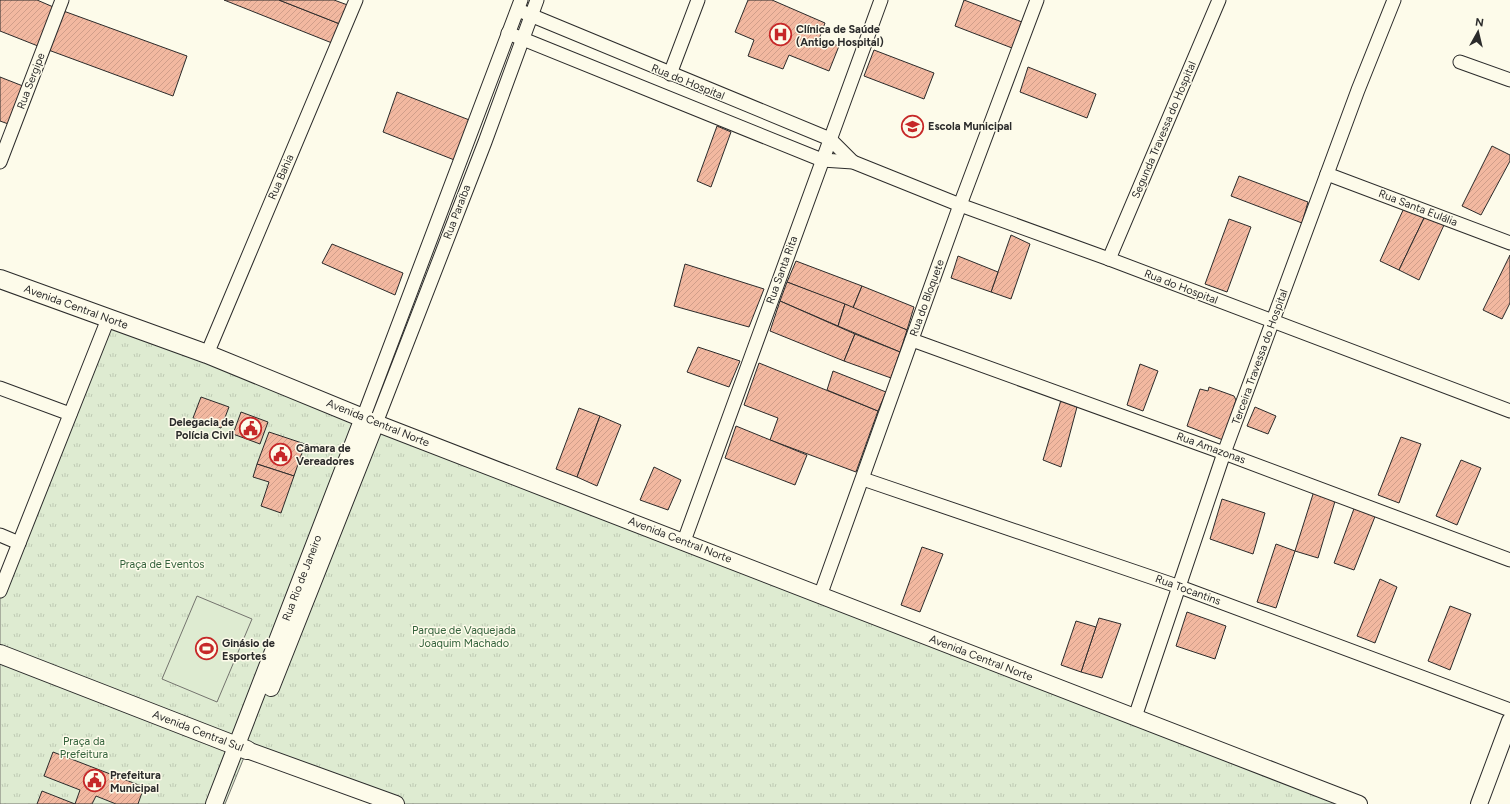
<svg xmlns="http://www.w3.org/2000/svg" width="1510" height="804" viewBox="0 0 1510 804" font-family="Figtree,sans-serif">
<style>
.grass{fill:url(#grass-tufts);stroke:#74746e}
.garden{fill:#deebd1;stroke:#74746e}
.building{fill:url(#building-hatch);stroke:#2b2b2b}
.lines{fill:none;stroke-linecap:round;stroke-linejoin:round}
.minor-casing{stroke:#2b2b2b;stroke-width:15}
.tertiary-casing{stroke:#2b2b2b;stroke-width:18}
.secondary-casing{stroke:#2b2b2b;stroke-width:20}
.minor{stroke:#fdfbea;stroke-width:13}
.tertiary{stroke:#fdfbea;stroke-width:16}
.secondary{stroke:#fdfbea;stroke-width:18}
.labels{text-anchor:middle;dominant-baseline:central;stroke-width:3;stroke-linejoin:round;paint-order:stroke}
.poi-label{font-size:11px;font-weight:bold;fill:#2b2b2b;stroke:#fdfbea;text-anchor:start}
.street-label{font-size:11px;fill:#2b2b2b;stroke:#fdfbea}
.park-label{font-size:11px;fill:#34623c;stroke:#fdfbea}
</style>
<defs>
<pattern id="grass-tufts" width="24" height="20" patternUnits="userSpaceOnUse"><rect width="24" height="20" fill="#deebd1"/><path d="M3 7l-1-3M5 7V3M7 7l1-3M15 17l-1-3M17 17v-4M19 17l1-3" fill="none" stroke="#bfcab4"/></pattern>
<pattern id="building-hatch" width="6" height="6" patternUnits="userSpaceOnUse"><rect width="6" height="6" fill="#f2b8a0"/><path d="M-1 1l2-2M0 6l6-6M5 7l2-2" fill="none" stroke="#d09e8a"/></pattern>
</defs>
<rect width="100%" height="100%" fill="#fdfbea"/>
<polygon class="grass" points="106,320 1359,804 389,804 247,750 225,804 0,804 0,598 20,540"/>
<polygon class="garden" points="197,596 252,619 217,702 162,679"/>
<g class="building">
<polygon points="0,0 37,0 58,9 43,48 0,31"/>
<polygon points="224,0 279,0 345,26 337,45"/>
<polygon points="279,0 334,0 353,7 345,26"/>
<polygon points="748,0 772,0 825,23 819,39 839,46 829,71 789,55 783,69 748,56 754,40 735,32"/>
<polygon points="964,0 1022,22 1012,48 955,26"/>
<polygon points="58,9 187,56 173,96 43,48"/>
<polygon points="874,50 934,73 924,99 864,76"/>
<polygon points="1028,67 1096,94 1087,118 1020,92"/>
<polygon points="0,77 28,88 14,126 0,121"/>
<polygon points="397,92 472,121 457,161 383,132"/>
<polygon points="717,126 731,132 711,187 697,181"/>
<polygon points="1492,146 1510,155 1510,161 1481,215 1462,206"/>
<polygon points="1239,176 1308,202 1302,223 1231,196"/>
<polygon points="1404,208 1425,216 1399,270 1380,261"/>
<polygon points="1425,216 1444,225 1419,280 1399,270"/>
<polygon points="1229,219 1251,227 1227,292 1205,284"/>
<polygon points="1011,235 1030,244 1011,299 991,292"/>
<polygon points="332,244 403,273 395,295 322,263"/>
<polygon points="1510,255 1510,303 1502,319 1483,310"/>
<polygon points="958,256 998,272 991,292 951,278"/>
<polygon points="796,261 862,286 853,308 787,282"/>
<polygon points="685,264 764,289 749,327 674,306"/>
<polygon points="787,282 845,304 838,326 780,301"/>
<polygon points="862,286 914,307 907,330 853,308"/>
<polygon points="780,301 855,334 844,361 770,331"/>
<polygon points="845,304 907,330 900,352 838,326"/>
<polygon points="855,334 900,352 891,378 844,361"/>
<polygon points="698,347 740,361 729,387 687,372"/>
<polygon points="759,363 878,411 856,472 770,440 778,418 744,405"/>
<polygon points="1140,364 1158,371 1143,411 1127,405"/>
<polygon points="833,371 886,392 878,411 827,390"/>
<polygon points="1209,387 1234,396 1236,400 1223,440 1187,426 1200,389 1208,391"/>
<polygon points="201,397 229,407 221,428 193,418"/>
<polygon points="1061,400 1077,407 1061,467 1043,460"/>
<polygon points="1255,407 1276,416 1268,434 1247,426"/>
<polygon points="579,408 600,416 577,477 556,469"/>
<polygon points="241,412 268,422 260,444 233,434"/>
<polygon points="600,416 621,425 597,486 577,477"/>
<polygon points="736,426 807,455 795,485 725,458"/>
<polygon points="269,432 305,444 294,476 257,464"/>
<polygon points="1401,437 1421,444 1399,503 1378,495"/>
<polygon points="1461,460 1481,468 1457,525 1436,516"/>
<polygon points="257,464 294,476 281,513 261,506 269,482 253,477"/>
<polygon points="654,467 681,480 668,510 640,500"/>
<polygon points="1314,491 1336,498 1318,558 1295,551"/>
<polygon points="1222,499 1265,513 1253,554 1210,539"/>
<polygon points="1355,506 1376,514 1354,570 1334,563"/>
<polygon points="1276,544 1295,551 1276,608 1257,602"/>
<polygon points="922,547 943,554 920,612 901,605"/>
<polygon points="1380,579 1397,587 1375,643 1357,636"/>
<polygon points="1450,606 1471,614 1450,670 1428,661"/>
<polygon points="1187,612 1226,626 1215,659 1176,646"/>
<polygon points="1099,618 1121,624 1102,678 1081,672"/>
<polygon points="1076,621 1096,627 1081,672 1061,665"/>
<polygon points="53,752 144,787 138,804 116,804 96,796 92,804 37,804 42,791 75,804 80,790 44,776"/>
</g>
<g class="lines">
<defs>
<g id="minor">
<polyline points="523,12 830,139 853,162"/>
<polyline points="508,33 822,160 853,162 960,205 1109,259 1510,411"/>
<polyline points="1460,62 1510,80"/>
<polyline points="670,74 698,0"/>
<polyline points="0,162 62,0"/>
<polyline points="1327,174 1510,243"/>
<polyline points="1109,259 1219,0"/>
<polyline points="912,340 1224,453 1510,560"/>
<polyline points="207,354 356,0"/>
<polyline points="0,388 70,414"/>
<polyline points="363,418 521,0"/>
<polyline points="376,423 485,142 537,0"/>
<polyline points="863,479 1180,587 1510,710"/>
<polyline points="0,535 19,543"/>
<polyline points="684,541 881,0"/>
<polyline points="0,591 108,319"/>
<polyline points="820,596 960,205 1037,0"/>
<polyline points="1135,717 1224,453 1358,90 1394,0"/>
</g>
<g id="tertiary">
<polyline points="271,688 376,423"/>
<polyline points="247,750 396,804"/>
<polyline points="214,804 363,418 1359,804"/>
<polyline points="1479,804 1510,721"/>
</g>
<g id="secondary">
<polyline points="0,279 207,354 363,418"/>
<polyline points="0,654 247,750"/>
</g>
</defs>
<use href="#minor" class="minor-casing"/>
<use href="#tertiary" class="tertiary-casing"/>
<use href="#secondary" class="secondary-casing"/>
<use href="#minor" class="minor"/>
<use href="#tertiary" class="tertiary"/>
<use href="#secondary" class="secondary"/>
</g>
<defs>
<symbol id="hospital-ring" viewBox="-11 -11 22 22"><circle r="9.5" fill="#fdfbea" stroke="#c62828" stroke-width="1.5"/><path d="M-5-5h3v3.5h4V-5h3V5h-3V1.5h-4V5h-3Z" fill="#c62828"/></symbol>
<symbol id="school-ring" viewBox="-11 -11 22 22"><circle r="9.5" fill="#fdfbea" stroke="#c62828" stroke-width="1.5"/><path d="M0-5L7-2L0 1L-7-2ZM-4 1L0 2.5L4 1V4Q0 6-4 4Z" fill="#c62828"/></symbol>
<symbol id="civic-ring" viewBox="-11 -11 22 22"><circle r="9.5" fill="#fdfbea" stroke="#c62828" stroke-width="1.5"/><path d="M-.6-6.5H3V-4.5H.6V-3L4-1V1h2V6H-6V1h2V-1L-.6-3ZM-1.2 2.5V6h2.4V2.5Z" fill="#c62828"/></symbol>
<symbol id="stadium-ring" viewBox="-11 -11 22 22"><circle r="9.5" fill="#fdfbea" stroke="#c62828" stroke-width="1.5"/><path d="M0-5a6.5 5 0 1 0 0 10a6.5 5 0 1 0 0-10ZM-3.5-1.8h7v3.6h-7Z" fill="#c62828"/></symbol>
</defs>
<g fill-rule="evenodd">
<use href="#hospital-ring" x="768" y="22" width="25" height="25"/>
<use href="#school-ring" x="900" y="114" width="25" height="25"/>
<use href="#civic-ring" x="238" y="416" width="25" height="25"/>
<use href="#civic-ring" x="268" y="442" width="25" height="25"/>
<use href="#stadium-ring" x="194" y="636" width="25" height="25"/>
<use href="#civic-ring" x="82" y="768" width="25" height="25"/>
</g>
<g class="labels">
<g class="poi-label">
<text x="796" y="29">Clínica de Saúde<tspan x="796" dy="13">(Antigo Hospital)</tspan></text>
<text x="928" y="126">Escola Municipal</text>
<text x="234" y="422" text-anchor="end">Delegacia de<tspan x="234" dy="13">Polícia Civil</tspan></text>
<text x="296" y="448">Câmara de<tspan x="296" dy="13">Vereadores</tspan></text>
<text x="222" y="643">Ginásio de<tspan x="222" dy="13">Esportes</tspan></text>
<text x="110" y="775">Prefeitura<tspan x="110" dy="13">Municipal</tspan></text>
</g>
<g class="street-label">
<text transform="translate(31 81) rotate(-69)">Rua Sergipe</text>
<text transform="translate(688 82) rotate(22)">Rua do Hospital</text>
<text transform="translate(1164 130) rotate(-67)">Segunda Travessa do Hospital</text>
<text transform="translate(281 177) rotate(-67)">Rua Bahia</text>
<text transform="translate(1418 208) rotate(21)">Rua Santa Eulália</text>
<text transform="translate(457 212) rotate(-69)">Rua Paraíba</text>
<text transform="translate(782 270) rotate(-70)">Rua Santa Rita</text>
<text transform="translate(1181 287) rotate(21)">Rua do Hospital</text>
<text transform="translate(927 298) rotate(-70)">Rua do Bloquete</text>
<text transform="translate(76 307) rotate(20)">Avenida Central Norte</text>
<text transform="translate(1260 357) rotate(-70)">Terceira Travessa do Hospital</text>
<text transform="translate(378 423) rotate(22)">Avenida Central Norte</text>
<text transform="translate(1211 448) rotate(20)">Rua Amazonas</text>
<text transform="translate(680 540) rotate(21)">Avenida Central Norte</text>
<text transform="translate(302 578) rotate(-69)">Rua Rio de Janeiro</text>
<text transform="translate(1188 590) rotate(20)">Rua Tocantins</text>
<text transform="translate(981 658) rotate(21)">Avenida Central Norte</text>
<text transform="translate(198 731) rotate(21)">Avenida Central Sul</text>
</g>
<g class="park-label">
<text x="162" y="564">Praça de Eventos</text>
<text x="464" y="630">Parque de Vaquejada<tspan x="464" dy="13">Joaquim Machado</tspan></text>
<text x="84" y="741">Praça da<tspan x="84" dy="13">Prefeitura</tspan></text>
</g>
</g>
<g transform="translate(1478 32) rotate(8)" stroke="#fdfbea" stroke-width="3" paint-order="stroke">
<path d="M0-3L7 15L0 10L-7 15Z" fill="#2b2b2b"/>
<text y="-6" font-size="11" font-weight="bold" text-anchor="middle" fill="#2b2b2b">N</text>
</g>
</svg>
